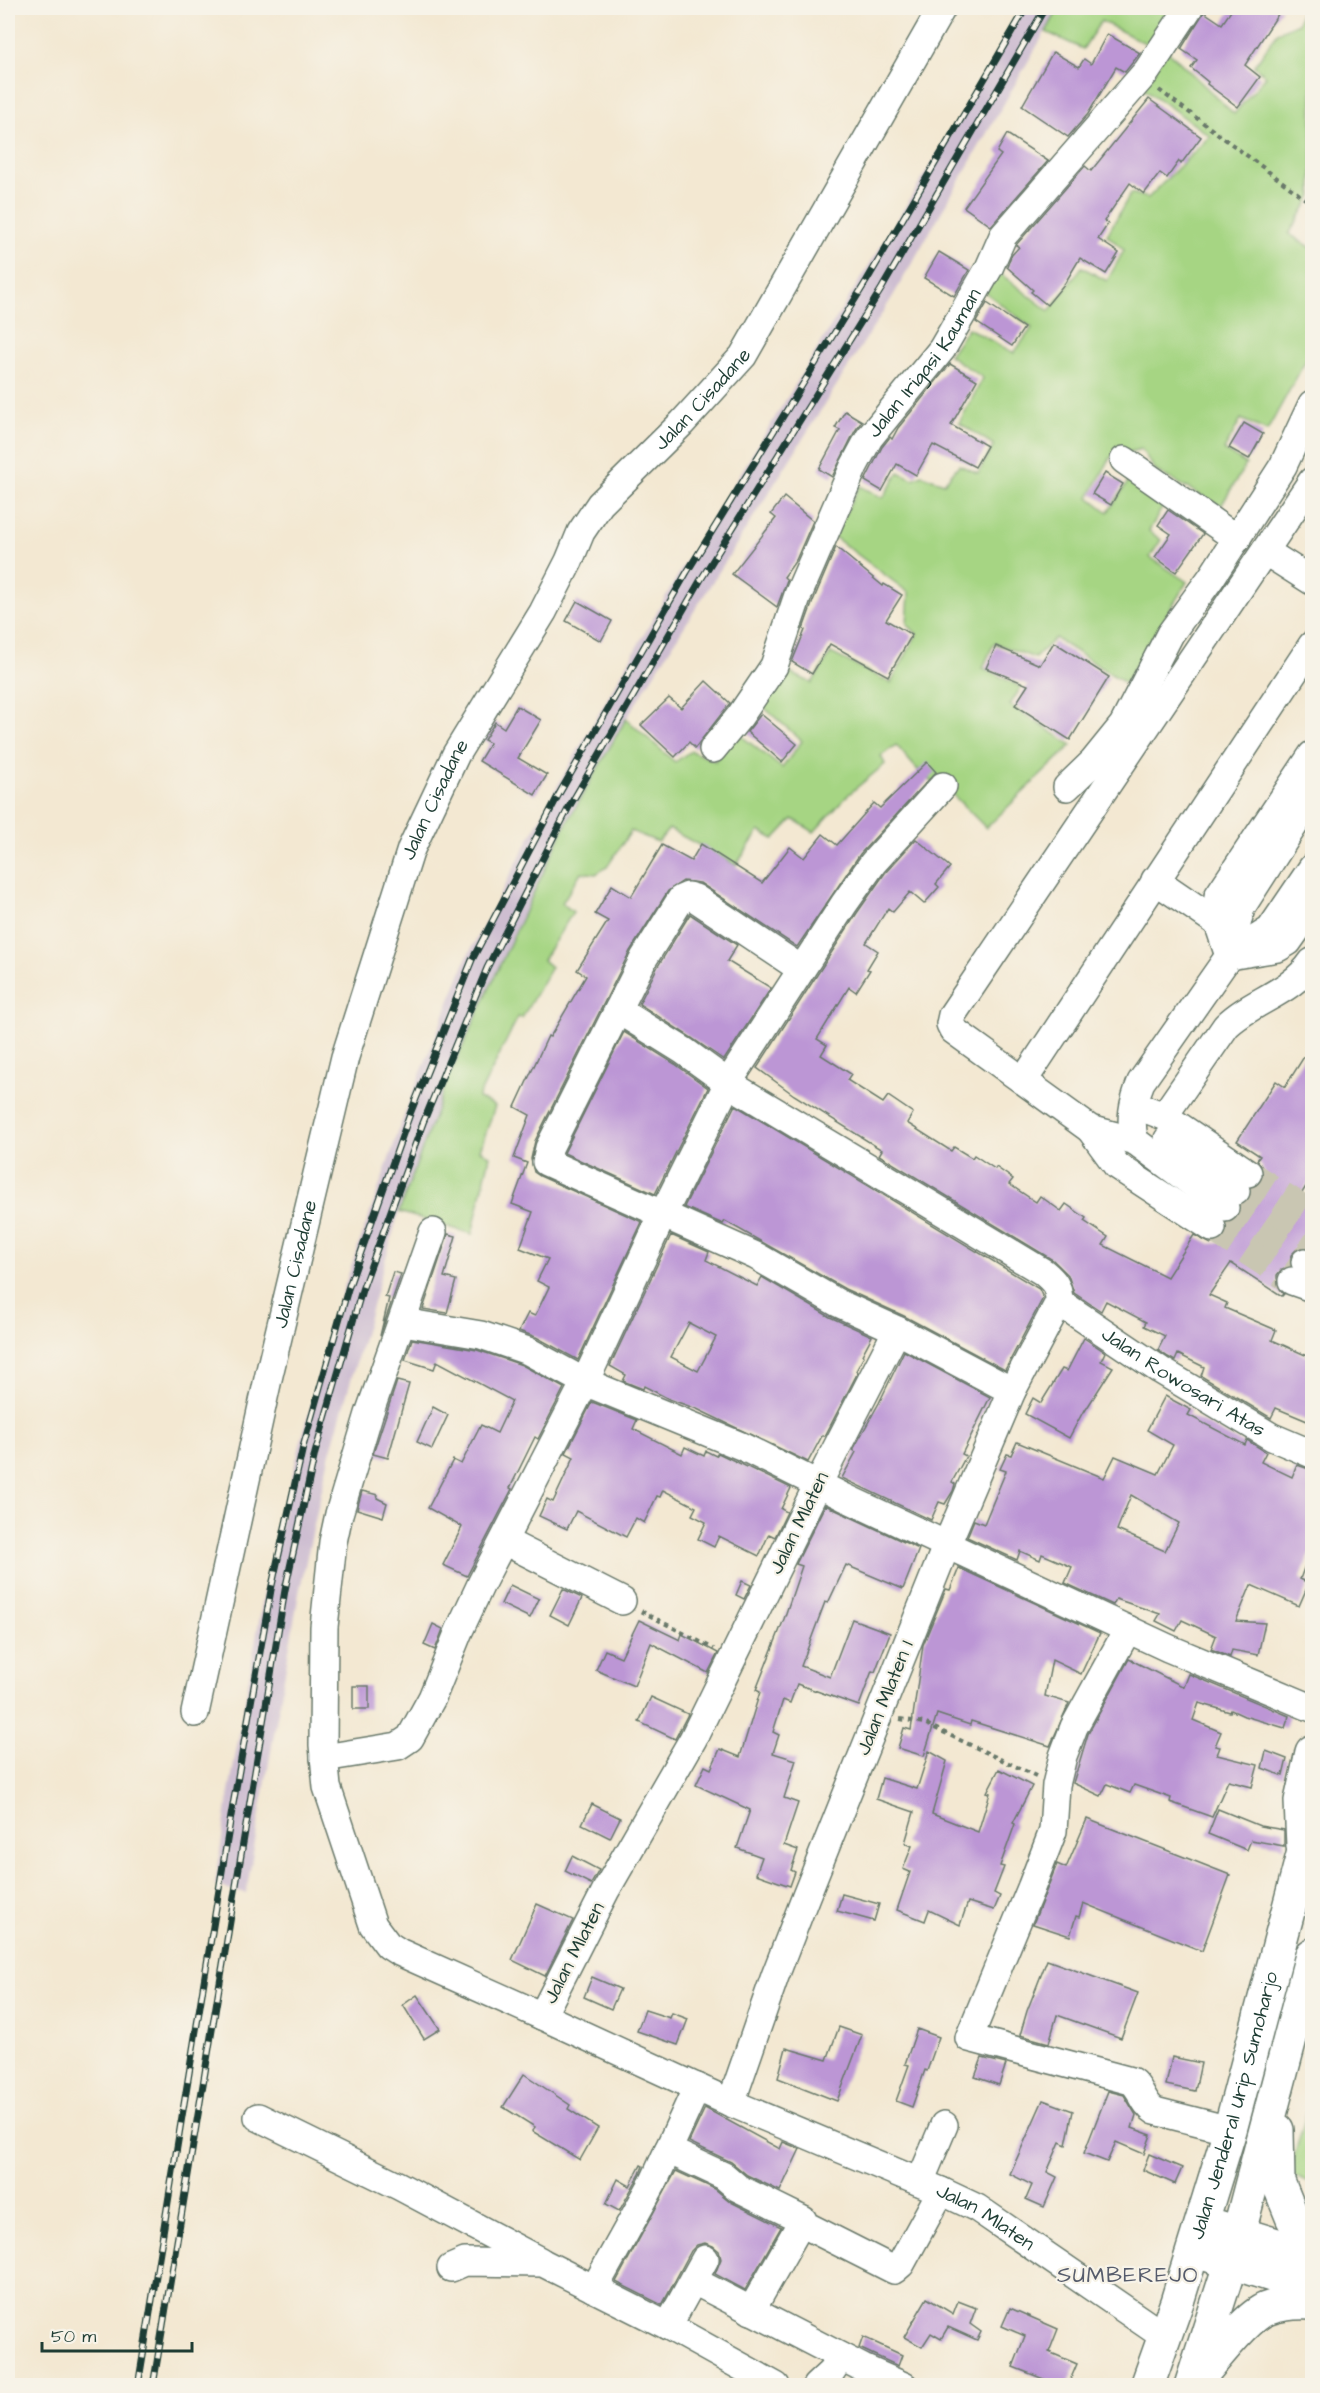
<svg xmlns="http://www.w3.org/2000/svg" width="1320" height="2393" viewBox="0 0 1320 2393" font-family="'Architects Daughter',sans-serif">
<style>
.industrial{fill:#cebed1}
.green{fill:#a6d583;stroke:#62895c;stroke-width:1.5}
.building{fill:#bc96d5;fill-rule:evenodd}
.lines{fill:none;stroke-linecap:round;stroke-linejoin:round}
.minor-tunnel{stroke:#c9c6b2;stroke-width:27;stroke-dasharray:27 14;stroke-linecap:butt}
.minor-casing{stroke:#69796b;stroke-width:30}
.highway-casing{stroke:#69796b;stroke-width:36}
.path{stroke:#69796b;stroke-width:4;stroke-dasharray:4.5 4.5;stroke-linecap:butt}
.minor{stroke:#fff;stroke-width:27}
.highway{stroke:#fff;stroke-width:33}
.rail-casing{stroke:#1f3d34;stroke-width:7}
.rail{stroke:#f7f3e8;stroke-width:4.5;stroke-dasharray:14;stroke-linecap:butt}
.labels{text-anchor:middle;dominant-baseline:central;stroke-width:4.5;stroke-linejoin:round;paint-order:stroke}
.street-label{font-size:20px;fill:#1f3d34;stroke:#f7f3e8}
.quarter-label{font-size:22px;letter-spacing:1.5px;fill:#565c6c;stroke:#f7f3e8}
</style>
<rect width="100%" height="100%" fill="#f7f3e8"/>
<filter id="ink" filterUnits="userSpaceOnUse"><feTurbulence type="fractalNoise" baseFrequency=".0167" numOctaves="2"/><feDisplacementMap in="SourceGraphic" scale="12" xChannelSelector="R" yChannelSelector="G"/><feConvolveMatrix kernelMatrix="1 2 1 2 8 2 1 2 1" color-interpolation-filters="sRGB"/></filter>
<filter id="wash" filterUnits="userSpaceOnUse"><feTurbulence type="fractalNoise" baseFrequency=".008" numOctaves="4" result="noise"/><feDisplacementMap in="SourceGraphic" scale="24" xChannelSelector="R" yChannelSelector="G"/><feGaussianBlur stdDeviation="1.35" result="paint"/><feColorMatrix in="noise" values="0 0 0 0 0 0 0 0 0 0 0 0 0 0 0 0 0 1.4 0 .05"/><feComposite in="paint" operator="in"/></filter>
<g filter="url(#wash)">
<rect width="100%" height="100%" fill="#f3e8d2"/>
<polygon class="industrial" points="1024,8 1059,8 893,296 626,719 565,826 447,1081 399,1212 329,1457 299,1593 246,1893 215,1886 229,1792 265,1587 300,1445 344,1287 405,1113 467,957 554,792 682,568 992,66"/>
<g class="green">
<polygon points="1059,8 1177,8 1151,46 1101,21 1083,49 1046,32"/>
<path d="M1302,8H1312V196L1289,234L1312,248V349L1267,431L1241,419L1224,450L1246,464L1221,506L1156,471L1141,449L1111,457L1089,497L1108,512L1130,479L1166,501L1149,531L1161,540L1150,557L1187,582L1125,683L1055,638L1035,658L994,643L983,668L1021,687L1010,705L1072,745L986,828L944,786C925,784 909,759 896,745L881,756L885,764L849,794L814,832L793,819L774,839L759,831L736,865L669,829L658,842L631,831L607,867L596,874L581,872L562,903L573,912L543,960L551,967L522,1018L518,1017L478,1098L495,1106L480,1150L490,1156L472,1234L399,1212L447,1081L506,952L565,826L626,719L675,762L691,751L715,761L735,731L782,768L802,741L759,703L777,667L812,683L831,653L891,683L917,634L907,624L909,593L833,536L860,486L883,498L899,472L913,479L922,475L944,483L959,465L978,473L994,445L959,423L983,378L949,355L968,328L1014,353L1032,328L985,292L998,272L1049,311L1082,267L1107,281L1124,250L1107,235L1131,193L1148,198L1210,136L1142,87L1167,50L1234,114L1266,76L1254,66L1278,32L1298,23Z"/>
<polygon points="1312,2094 1312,2184 1289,2174"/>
</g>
<g id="blocks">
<g class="building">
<polygon points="1233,8 1282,8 1245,65 1260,77 1238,107 1207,84 1208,82 1191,68 1197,60 1181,49 1204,12 1222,24"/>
<polygon points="1107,34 1140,53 1125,72 1116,67 1088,114 1068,137 1022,106 1053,52 1079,67 1084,59 1091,64"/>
<polygon points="1149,99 1201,137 1181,164 1179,161 1167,178 1160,173 1144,194 1130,183 1104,221 1108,224 1098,239 1119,253 1106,274 1080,258 1065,283 1047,305 1031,292 1033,290 1007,267 1011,256 1019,247 1016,245 1085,166 1091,171"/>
<polygon points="1007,134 1048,161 991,226 964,207 1001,155 997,152"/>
<polygon points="939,252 969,270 954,296 924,278"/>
<polygon points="987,303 1024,328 1012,346 976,322"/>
<polygon points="950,364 977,380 951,425 987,446 975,467 933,445 916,475 897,464 882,491 865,481 882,447 890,437 892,439 898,428"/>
<polygon points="845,411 862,421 855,431 832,477 819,469 840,430 835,428"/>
<polygon points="1244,423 1263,434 1249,459 1229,448"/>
<polygon points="1105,473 1123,484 1111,505 1092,494"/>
<polygon points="784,497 813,521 796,560 784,577 787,580 777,607 732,574 776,518 771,514"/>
<polygon points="1168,510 1203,534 1176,572 1155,557 1171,534 1158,525"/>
<polygon points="836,547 883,586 884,584 902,595 886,620 912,635 888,676 830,644 812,674 792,662 805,630 803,629 813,601"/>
<polygon points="577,601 612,621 601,641 566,621"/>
<polygon points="1054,642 1109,677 1070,740 1015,705 1028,685 986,668 996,646 1040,665"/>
<polygon points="706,681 730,703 695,748 689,742 675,757 641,725 669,698 681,708"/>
<polygon points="517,706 541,720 518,758 547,775 535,795 479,761 490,743 484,740 495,722 504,728"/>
<polygon points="761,714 797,744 782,762 747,732"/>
<polygon points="927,762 936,772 860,854 797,947 700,883 683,881 668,891 630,951 535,1141 531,1159 534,1172 540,1176 642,1222 578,1360 536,1337 519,1331 528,1313 535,1316 549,1287 537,1281 548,1259 520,1248 533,1212 512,1204 527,1163 514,1158 530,1115 515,1107 548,1036 550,1037 586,976 577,970 608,921 595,914 612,885 631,897 662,845 691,861 701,844 762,883 790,847 804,858 823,834 837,845 874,803 880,808"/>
<polygon points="916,839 950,867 936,884 939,887 924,904 910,892 893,912 888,908 866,943 878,951 867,969 870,970 856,992 849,987 817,1039 827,1045 821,1055 851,1074 847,1080 883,1103 888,1096 913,1113 907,1123 951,1151 954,1147 972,1158 974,1155 995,1169 996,1167 1013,1179 1009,1184 1036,1202 1040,1196 1061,1211 1066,1204 1086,1218 1084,1221 1108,1237 1103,1245 1167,1277 1194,1235 1211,1244 1219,1242 1225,1237 1228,1229 1227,1223 1237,1218 1240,1206 1249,1200 1251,1188 1261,1182 1264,1175 1262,1167 1257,1160 1260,1156 1237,1141 1276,1081 1285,1087 1312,1044 1312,1177 1300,1196 1312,1204 1312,1248 1304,1246 1297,1249 1291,1255 1290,1266 1282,1269 1277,1275 1277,1284 1284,1294 1282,1296 1231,1263 1209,1295 1227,1303 1225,1308 1276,1330 1272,1340 1312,1358 1312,1423 1276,1408 1271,1418 1201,1376 1204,1367 1178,1354 1175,1361 1168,1357 1158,1350 1165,1336 1144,1326 1146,1322 1106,1301 1101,1311 1074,1293 1068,1275 1053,1260 879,1155 882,1150 794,1095 757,1068 857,913 885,873"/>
<polygon points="690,914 737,945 727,961 771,988 724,1060 692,1038 639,1004 658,966"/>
<polygon points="624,1032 675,1064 708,1088 655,1194 564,1153"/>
<polygon points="735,1105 1039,1289 1043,1298 1005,1370 904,1316 845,1289 725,1221 723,1224 684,1207"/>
<polygon points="448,1234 456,1236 444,1277 456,1280 447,1313 423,1309"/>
<path d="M671,1235L709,1252L706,1260L757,1286L762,1277L830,1317L872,1336L862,1355L864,1356L856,1371L858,1372L825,1436H822L808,1462L697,1409L669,1399L644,1386L643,1389L623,1381L626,1375L610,1366ZM689,1323L716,1337L698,1371L671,1357Z"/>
<polygon points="393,1272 401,1274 380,1336 389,1298 385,1297"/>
<polygon points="1084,1338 1105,1352 1101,1361 1113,1367 1085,1411 1084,1410 1069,1438 1025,1414 1033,1398 1041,1403 1062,1369 1067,1371"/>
<polygon points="412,1339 477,1350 522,1365 564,1388 538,1439 535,1437 510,1488 512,1489 467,1576 443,1565 462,1527 428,1508 453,1460 461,1464 481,1425 497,1433 512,1401 437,1361 434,1369 405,1360"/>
<polygon points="904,1351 990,1397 962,1454 966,1456 952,1482 955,1484 953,1491 945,1504 939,1502 931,1520 842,1478 856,1452 853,1450 879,1403"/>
<polygon points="397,1381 409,1384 388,1458 373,1454"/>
<path d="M1165,1396L1191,1410L1188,1415L1245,1445L1247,1440L1266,1452L1261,1462L1292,1477L1297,1465L1312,1470V1547L1300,1579L1309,1583L1299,1606L1251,1585L1236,1621L1265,1623L1258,1655L1232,1650L1230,1657L1211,1649L1216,1636L1182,1620L1176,1631L1156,1621L1160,1614L1116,1599L1113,1605L1065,1583L1072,1567L1042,1554L1040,1560L1020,1551L1017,1560L967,1537L974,1520L984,1524L1006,1471L1000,1469L1007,1454L1011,1455L1017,1442L1104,1478L1115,1456L1158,1474L1173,1445L1147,1430ZM1131,1495L1179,1523L1165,1551L1117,1530Z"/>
<polygon points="592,1402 637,1420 633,1429 682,1454 685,1447 704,1456 706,1451 716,1456 718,1453 791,1488 781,1509 787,1512 775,1537 769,1534 759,1556 719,1536 714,1547 698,1539 706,1522 692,1515 696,1507 663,1490 660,1497 657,1496 644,1523 636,1518 626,1537 576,1511 567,1529 539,1516 547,1499 553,1502 574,1457 566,1453"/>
<polygon points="433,1407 448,1415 432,1449 417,1442"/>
<polygon points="362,1491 378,1495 377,1498 387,1503 383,1517 357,1509"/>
<polygon points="825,1505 919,1549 903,1589 846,1565 828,1603 825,1602 801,1666 830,1677 852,1619 890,1633 875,1672 872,1671 859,1706 797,1684 790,1703 783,1700 773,1732 779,1735 773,1753 796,1760 784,1798 798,1803 784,1845 798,1850 791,1870 795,1872 790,1886 756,1874 762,1857 737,1848 750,1810 696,1785 705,1766 711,1769 720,1749 740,1757 760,1692 756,1690 784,1619 802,1566 796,1564"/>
<polygon points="959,1568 1100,1633 1081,1674 1052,1660 1045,1696 1069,1703 1050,1746 971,1721 970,1725 937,1714 924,1756 898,1748 904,1728 911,1730 923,1645 946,1589 950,1590"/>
<polygon points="742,1581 751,1585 744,1599 736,1595"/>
<polygon points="510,1585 539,1599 530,1618 501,1604"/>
<polygon points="563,1589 582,1598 569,1625 550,1615"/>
<polygon points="639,1620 680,1640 682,1634 718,1653 708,1673 651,1643 634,1686 596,1670 605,1650 621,1657"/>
<polygon points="433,1624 443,1629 435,1650 424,1645"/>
<polygon points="1129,1659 1184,1687 1189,1674 1289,1716 1285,1728 1244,1716 1231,1710 1230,1712 1199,1703 1193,1720 1221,1732 1215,1746 1220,1747 1217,1755 1258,1765 1252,1787 1228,1781 1212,1817 1170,1802 1171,1798 1134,1785 1130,1793 1107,1784 1101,1796 1073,1783 1088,1734"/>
<rect x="353" y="1686" width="16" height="23"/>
<polygon points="651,1697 688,1714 675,1739 639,1722"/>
<polygon points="929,1751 947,1761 932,1814 978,1832 990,1793 987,1792 999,1769 1032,1786 1013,1823 1015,1824 1000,1866 1004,1867 994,1893 1000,1896 994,1910 968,1902 960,1925 929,1910 925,1921 897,1910 910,1872 903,1869 912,1846 905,1843 914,1812 876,1799 882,1778 917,1789"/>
<polygon points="1266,1751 1287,1759 1283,1776 1262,1768"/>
<polygon points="592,1804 620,1818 610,1838 582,1824"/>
<polygon points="1218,1809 1260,1826 1284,1830 1284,1846 1251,1840 1247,1850 1208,1834"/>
<polygon points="1087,1819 1230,1875 1202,1951 1083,1903 1079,1917 1076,1916 1070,1936 1033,1924 1057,1864 1066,1868"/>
<polygon points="572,1856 599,1870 591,1884 565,1871"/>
<polygon points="842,1894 879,1904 874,1921 837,1911"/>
<polygon points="537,1904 573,1920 545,1976 512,1960"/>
<polygon points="1047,1960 1138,1993 1121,2038 1057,2015 1049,2043 1020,2035 1027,2011"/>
<polygon points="592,1977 620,1989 611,2009 584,1997"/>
<polygon points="417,1995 440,2029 424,2039 403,2005"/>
<polygon points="645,2010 670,2018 672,2013 688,2019 678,2045 637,2031"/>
<polygon points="839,2027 862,2035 837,2101 778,2078 786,2048 827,2060"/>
<polygon points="917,2029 939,2037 927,2071 925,2070 912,2107 896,2101 909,2065 905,2064"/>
<polygon points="1172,2057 1201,2063 1195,2091 1166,2085"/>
<polygon points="982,2058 1006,2064 999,2085 975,2077"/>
<polygon points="524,2074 570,2105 568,2109 598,2128 580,2160 532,2131 535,2127 503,2107"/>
<polygon points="1108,2091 1124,2095 1136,2115 1132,2128 1151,2135 1144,2154 1116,2142 1107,2162 1084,2153"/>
<polygon points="1043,2100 1073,2111 1066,2145 1060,2142 1047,2172 1057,2177 1044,2207 1026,2199 1032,2185 1010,2174"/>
<polygon points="705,2108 780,2149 783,2142 800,2149 780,2191 747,2175 731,2162 689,2142"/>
<polygon points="1149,2154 1182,2168 1175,2184 1143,2170"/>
<polygon points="641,2165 643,2166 640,2174 619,2211 606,2204 618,2179 630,2186"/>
<polygon points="676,2171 715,2189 731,2202 781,2227 745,2290 715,2274 721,2259 719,2251 713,2246 705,2243 697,2245 691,2251 662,2305 616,2282"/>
<polygon points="927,2298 953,2314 958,2301 976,2308 970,2324 981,2332 977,2340 948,2327 941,2339 931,2333 922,2347 904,2337"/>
<polygon points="1010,2308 1058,2329 1049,2352 1077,2364 1068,2385 1059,2385 1013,2367 1025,2336 1002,2326"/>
<polygon points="863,2337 902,2355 898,2366 859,2348"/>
</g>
</g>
</g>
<g filter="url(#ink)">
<use href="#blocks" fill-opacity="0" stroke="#69796b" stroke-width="1.5"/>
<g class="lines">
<g class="minor-tunnel">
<polyline points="1248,1173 1312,1214"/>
<polyline points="1236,1191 1312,1244"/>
<polyline points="1225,1208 1305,1262"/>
<polyline points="1212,1228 1292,1281"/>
</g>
<defs>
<g id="minor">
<polyline points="1124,460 1237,539"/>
<polyline points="1266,552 1312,581"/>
<path id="s1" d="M713,749L740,716L774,666L798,595L854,466L869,438L942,349L989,268L1003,236L1147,71L1189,8"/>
<polyline points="1067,787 1093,762 1123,725 1170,634 1211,578 1283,466 1312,404"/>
<polyline points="1155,880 1218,923"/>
<polyline points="1240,949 1270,930 1312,868"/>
<polyline points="1229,956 1218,923 1218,896 1312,755"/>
<polyline points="1229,956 1241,908 1312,797"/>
<polyline points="801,969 695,898 688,896 681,899 644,958 549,1148 546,1162 756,1256 838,1303 897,1330 1012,1391"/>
<path d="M618,1010L684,1051L728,1083L1043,1272C1054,1281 1059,1286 1059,1302L1012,1391L947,1544L806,1896L775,1976L731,2103"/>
<polyline points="1024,1080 1312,645"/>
<polyline points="1148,1110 1164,1116 1248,1173"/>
<path d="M1164,1116L1226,1026C1251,1001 1291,993 1312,962"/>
<polyline points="1090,1129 1117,1166 1212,1228"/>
<polyline points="1168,1139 1236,1191"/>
<polyline points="1135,1141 1090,1129 953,1030 950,1024 952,1015 1312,481"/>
<path d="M1225,1208L1135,1141C1129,1120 1133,1102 1141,1082L1229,956L1278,948L1288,942L1312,908"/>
<polyline points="433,1232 369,1414 339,1514 333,1542 324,1627 323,1745 327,1787 373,1925 388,1945 399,1952 542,2016"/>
<polyline points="1305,1262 1312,1266"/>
<polyline points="1292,1281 1312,1288"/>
<path id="s2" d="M1059,1302L1160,1370L1272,1437L1312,1454"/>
<polyline points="403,1322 481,1335 528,1351 585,1382 741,1446 844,1497 1168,1648 1312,1708"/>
<path id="s3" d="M897,1330L818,1484L693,1739L606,1890L542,2016L731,2103L941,2191L977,2208L1165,2337"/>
<polyline points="504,1541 622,1601"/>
<path d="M1128,1629L1074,1727L1063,1756L1056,1785L1053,1831L1031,1888L969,2038L1131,2081C1142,2088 1142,2103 1155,2111L1230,2130"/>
<path id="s4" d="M195,1713L268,1379L345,1057L411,849L456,754L543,612L569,561L581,532L600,504L682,423L743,356L942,8"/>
<polyline points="324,1758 398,1746 410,1738 432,1698 459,1631 481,1584 585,1382 663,1214 728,1083 844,904 873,863 943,786"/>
<polyline points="258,2117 399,2186 540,2261"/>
<polyline points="668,2150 724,2176 738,2188 803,2220 801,2223 894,2270 901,2264 941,2191"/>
<polyline points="920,2182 944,2125"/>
<polyline points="451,2268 465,2262 543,2263 668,2326 776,2386"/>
<polyline points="694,2281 863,2368 904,2386"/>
<polyline points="594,2289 654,2181 697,2087"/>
<polyline points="751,2311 801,2223"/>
<polyline points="668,2326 705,2259"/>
<polyline points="816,2386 831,2372 841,2357"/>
</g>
<g id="highway">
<polyline points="1303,1846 1301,1801 1312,1752"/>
<polyline points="1277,2130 1278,2182 1293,2219 1312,2236"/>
<polyline points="1218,2227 1312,2256"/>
<polyline points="1209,2255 1312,2288"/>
<path d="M1200,2376C1215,2359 1246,2317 1266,2309C1282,2303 1296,2302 1312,2303"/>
<path id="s5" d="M1147,2386L1177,2302L1230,2130L1312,1821"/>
<polyline points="1191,2386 1231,2262 1312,1955"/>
</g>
</defs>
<use href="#minor" class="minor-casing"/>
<use href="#highway" class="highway-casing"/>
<g class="path">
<polyline points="1159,90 1312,204"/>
<polyline points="641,1611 714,1649"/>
<polyline points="900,1719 924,1723 1036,1776"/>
</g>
<use href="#minor" class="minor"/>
<use href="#highway" class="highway"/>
<defs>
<g id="rail">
<polyline points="138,2386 231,1816 271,1590 303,1447 348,1289 410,1114 472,960 559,794 687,572 867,280 1026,8"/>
<polyline points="153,2386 285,1590 315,1453 362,1290 423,1123 487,968 569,807 700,581 882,288 1045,8"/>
</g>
</defs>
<use href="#rail" class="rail-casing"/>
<use href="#rail" class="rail"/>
</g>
</g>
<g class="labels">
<g class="street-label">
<text stroke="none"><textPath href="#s1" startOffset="444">Jalan Irigasi Kauman</textPath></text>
<text stroke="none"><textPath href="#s4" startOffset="1432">Jalan Cisadane</textPath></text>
<text stroke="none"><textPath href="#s4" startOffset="946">Jalan Cisadane</textPath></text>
<text stroke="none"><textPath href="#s4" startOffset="460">Jalan Cisadane</textPath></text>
<text stroke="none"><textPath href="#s2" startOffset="148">Jalan Rowosari Atas</textPath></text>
<text transform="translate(799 1523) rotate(-64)">Jalan Mlaten</text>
<text transform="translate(885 1698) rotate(-68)">Jalan Mlaten 1</text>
<text transform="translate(574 1953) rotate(-63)">Jalan Mlaten</text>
<text stroke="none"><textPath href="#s5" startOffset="294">Jalan Jenderal Urip Sumoharjo</textPath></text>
<text stroke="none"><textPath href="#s3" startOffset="1260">Jalan Mlaten</textPath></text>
</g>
<g class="quarter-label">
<text x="1128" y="2275">SUMBEREJO</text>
</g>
</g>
<rect width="1320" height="2393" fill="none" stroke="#f7f3e8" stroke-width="30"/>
<path d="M42 2342v9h150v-9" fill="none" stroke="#1f3d34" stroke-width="3"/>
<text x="51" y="2342" font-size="18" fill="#1f3d34" stroke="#f7f3e8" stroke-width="4.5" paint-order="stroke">50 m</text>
</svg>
